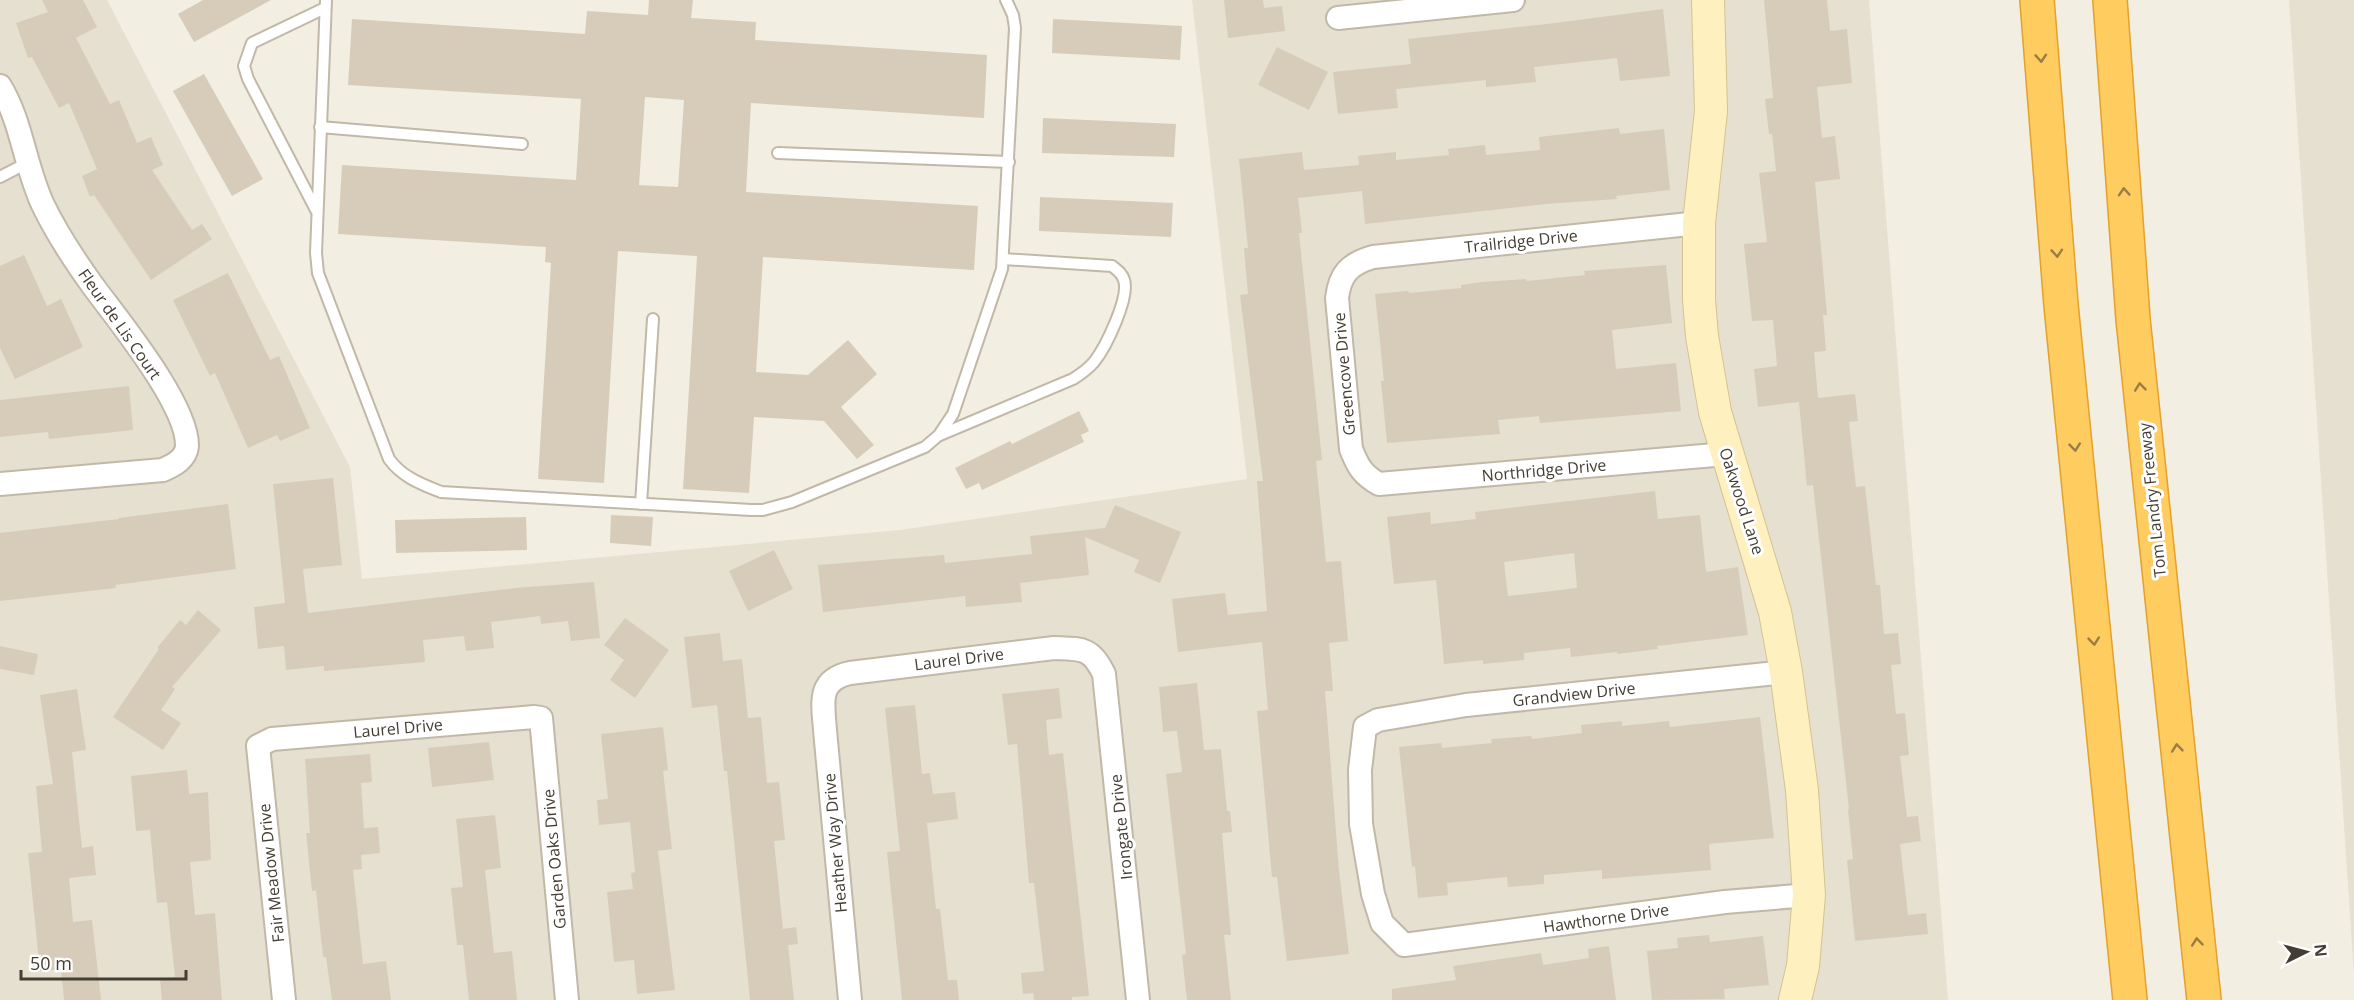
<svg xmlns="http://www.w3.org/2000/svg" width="2354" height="1000" viewBox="0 0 2354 1000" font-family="'Open Sans',sans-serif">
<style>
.residential{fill:#e6e0d0}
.building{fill:#d7ccba;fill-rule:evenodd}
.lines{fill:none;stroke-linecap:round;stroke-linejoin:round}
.lane-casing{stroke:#c1b8a8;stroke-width:14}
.street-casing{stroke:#c1b8a8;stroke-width:26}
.secondary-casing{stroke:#d4c38f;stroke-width:34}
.highway-casing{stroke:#e4a12b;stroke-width:36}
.lane{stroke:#fff;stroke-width:10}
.street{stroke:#fff;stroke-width:22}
.secondary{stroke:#fff0bf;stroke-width:32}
.highway{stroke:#ffcc60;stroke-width:33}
.oneway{stroke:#987d47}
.labels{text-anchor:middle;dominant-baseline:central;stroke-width:6;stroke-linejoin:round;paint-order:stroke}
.street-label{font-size:16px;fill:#443d33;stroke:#fff}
</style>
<rect width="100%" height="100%" fill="#f2eee2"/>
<g class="residential">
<polygon points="0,0 107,0 350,467 362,579 900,530 1247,479 1192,0 1869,0 1948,1000 0,1000"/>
<polygon points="2289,0 2354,0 2354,975"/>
</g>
<g class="building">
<polygon points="42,0 83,0 97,27 76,38 110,104 119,100 137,143 151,137 163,165 152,170 192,230 202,224 212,239 151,280 94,195 90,197 82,176 97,169 69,103 59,108 32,57 28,58 16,23 48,12"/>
<polygon points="203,0 271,0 194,42 178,14"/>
<path d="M649,0H693L691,18L756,22L755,40L987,55L984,118L751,103L746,192L978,206L974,270L763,257L756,372L808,375L848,340L877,374L841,407L874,445L857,459L824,421L754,417L749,493L683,489L697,256L618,251L604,483L538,479L551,263L545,262L546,247L338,234L342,165L576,180L581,99L348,85L352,19L585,34L587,11L648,15ZM645,97L684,100L678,187L639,185Z"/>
<polygon points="1224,0 1263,0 1264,8 1282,6 1285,31 1228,38"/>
<polygon points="1764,0 1827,0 1830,31 1847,29 1852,83 1817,87 1822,138 1835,136 1840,179 1815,182 1827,315 1823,315 1826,351 1814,352 1818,398 1855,394 1858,421 1849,422 1856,487 1865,486 1876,585 1880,585 1884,634 1898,633 1901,664 1891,665 1896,714 1905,713 1909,755 1900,756 1907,817 1918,816 1921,841 1900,844 1908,915 1926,913 1928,934 1855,941 1847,860 1853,859 1848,809 1849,809 1813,485 1807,486 1799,402 1758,407 1754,369 1777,366 1773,320 1752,321 1744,244 1767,242 1759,173 1776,171 1772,134 1769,134 1765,99 1773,98"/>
<polygon points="1663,9 1670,76 1620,81 1617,58 1534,67 1536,82 1486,87 1486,80 1396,89 1398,108 1338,114 1333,72 1411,64 1408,39 1547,24"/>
<polygon points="1053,19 1182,26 1180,60 1052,53"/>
<polygon points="1277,47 1328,72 1309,110 1258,85"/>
<polygon points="204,74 263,179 232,196 173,91"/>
<polygon points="1043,118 1176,124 1174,157 1042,153"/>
<polygon points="1619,128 1620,134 1664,129 1670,190 1616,196 1617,199 1546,204 1365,224 1362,191 1298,198 1302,233 1299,233 1322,460 1316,461 1326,562 1341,561 1348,641 1329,643 1333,691 1325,691 1339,871 1349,954 1287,961 1277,877 1272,877 1257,711 1268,710 1262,642 1178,652 1172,599 1225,593 1228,615 1267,611 1257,481 1263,481 1240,295 1248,294 1244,248 1248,248 1239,159 1302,152 1304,170 1359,165 1358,156 1396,152 1396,160 1449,155 1448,149 1485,145 1486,155 1540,150 1539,137"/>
<polygon points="1040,197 1173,203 1171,237 1039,231"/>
<polygon points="24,255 47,306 61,299 83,347 15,379 0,348 0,266"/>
<polygon points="1666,265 1672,323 1612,330 1616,369 1676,363 1681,411 1540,423 1539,416 1498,420 1500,434 1387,443 1381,381 1384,381 1375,294 1408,291 1409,293 1461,288 1461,285 1482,282 1526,279 1527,281 1585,275 1584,271"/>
<polygon points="228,273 270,360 279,356 310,428 280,441 277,435 248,448 215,373 210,376 173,300"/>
<polygon points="129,386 133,430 49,439 48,432 0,437 0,400"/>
<polygon points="1079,411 1089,431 1081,435 1084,442 982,490 979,483 966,489 955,468 1010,441 1012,444"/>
<polygon points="333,478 342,565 303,569 308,613 516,588 594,582 600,638 571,641 568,621 541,624 540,616 491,622 494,648 466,651 464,636 423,640 425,662 324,671 324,666 286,670 284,646 258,649 254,607 285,603 273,484"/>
<path d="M1655,491L1658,519L1700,515L1706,572L1738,567L1748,635L1657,646L1658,649L1617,654V652L1571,657L1570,648L1524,653V660L1483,664V660L1444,664L1436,580L1394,584L1387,517L1430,512L1431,524L1476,519L1475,512ZM1574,553L1577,588L1508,596L1504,562Z"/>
<polygon points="228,504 236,569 115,585 116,588 0,601 0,533 119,519 119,518"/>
<polygon points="1115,505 1181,532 1160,583 1134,572 1139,560 1085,537 1089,575 1020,583 1022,602 966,607 965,596 823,612 818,565 944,555 945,563 1032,554 1030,536 1105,528"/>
<polygon points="611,515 653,517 651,546 610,543"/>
<polygon points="526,517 527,550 396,553 395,520"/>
<polygon points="774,550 793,589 748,611 729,571"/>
<polygon points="198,610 221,630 172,687 175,689 161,710 181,723 163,750 113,717 159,649 157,648 180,620 186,625"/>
<polygon points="625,618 669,650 635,698 610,680 624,660 604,645"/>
<polygon points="720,633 723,661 742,659 748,718 761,717 767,783 779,782 785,840 774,841 783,929 796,927 798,944 788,945 794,1000 750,1000 727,771 724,771 717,705 692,708 684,637"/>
<polygon points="0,646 38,654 34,675 0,669"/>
<polygon points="1197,683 1204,750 1221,749 1227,811 1230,811 1232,832 1222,833 1231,935 1224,935 1231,1000 1187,1000 1182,955 1186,954 1166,774 1182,772 1177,731 1163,732 1159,687"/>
<polygon points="1059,688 1062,718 1046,720 1049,755 1063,753 1089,996 1072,997 1072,1000 1034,1000 1033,993 1023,994 1021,973 1044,971 1034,883 1029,883 1017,744 1008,745 1002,694"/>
<polygon points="77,689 86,750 72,752 82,848 93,846 96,875 69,878 73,922 92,920 101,1000 64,1000 61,969 40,971 28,853 42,852 36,786 53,784 40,695"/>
<polygon points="915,705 922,774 930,773 933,794 955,792 958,819 927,823 936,909 940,909 948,980 957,980 959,1000 902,1000 887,852 900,851 885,708"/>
<polygon points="1760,717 1774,838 1709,844 1711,870 1602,879 1602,870 1544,875 1544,884 1508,887 1507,877 1447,883 1448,895 1418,898 1415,866 1412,867 1399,747 1441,743 1442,748 1492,743 1491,739 1531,736 1532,739 1582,733 1581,725 1622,721 1622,726 1669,721 1670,727"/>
<polygon points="663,727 668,770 663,771 672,849 658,851 675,990 637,994 634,960 614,962 607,892 633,889 631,873 635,872 630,822 599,825 597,800 608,799 601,734"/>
<polygon points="489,742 494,780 432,787 428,748"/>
<polygon points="370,754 372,782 361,783 364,828 378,827 380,853 361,855 362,869 353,870 363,964 386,961 391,1000 332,1000 326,957 323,957 316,890 312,891 306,833 310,833 305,759"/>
<polygon points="187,770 189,794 208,792 211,860 190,862 195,915 215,913 222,1000 162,1000 160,979 175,977 167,902 157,903 150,830 136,831 131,776"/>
<polygon points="495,815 501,868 485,870 494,953 512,951 517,1000 469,1000 463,945 457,945 451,888 463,887 456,819"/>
<polygon points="1709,935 1710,942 1763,936 1769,985 1724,989 1725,999 1652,1000 1647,951 1678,948 1677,938"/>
<polygon points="1609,946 1616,1000 1392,1000 1392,989 1456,980 1453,966 1541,953 1543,965 1589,958 1588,949"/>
</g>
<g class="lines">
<defs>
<g id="lane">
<path d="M326,0L316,253L318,273L389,459C402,477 421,484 441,492L751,510H763L792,502L925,447L939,435L953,414L1002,269L1015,28L1013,15L1006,0"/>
<polyline points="320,127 522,144"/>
<polyline points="778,153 1009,162"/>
<polyline points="0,177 29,162"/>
<polyline points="316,210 248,79 244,66 252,43 325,8"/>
<path d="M940,435L1073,379C1081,374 1088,369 1094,362C1106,347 1130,297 1124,280C1122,273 1117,270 1112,266L1003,259"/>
<polyline points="641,504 653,319"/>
</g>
<g id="street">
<polyline points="1338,18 1513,0"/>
<path d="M0,86C22,122 25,167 43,205C57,234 75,261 93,286C118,320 188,405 187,446C186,459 174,465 163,470L0,484"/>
<path d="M1699,223L1373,257C1349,264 1340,274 1337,298L1351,449C1358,467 1363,475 1379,484L1726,454"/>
<polyline points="1786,672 1466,705 1378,720 1365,727 1360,770 1361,824 1373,894 1382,923 1404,945 1725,902 1809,895"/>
<polyline points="284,1000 258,746 272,739 534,717 541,718 567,1000"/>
<path d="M850,1000L825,730C823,703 817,680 850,673L1054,648C1082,649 1091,647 1104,674L1138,1000"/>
</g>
<polyline id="secondary" points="1708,0 1711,111 1699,223 1699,300 1702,336 1715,412 1775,612 1786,672 1802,790 1809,895 1803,966 1795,1000"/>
<g id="highway">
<polyline points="2037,0 2061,305 2130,1000"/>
<polyline points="2110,0 2133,319 2204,1000"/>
</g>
</defs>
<use href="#lane" class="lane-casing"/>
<use href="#street" class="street-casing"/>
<use href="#secondary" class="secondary-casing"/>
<use href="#highway" class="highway-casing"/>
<use href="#lane" class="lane"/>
<use href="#street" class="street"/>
<use href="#secondary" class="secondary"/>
<use href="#highway" class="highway"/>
</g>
<defs><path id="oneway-chevron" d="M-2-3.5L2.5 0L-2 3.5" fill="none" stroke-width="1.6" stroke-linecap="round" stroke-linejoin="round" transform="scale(1.5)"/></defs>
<g class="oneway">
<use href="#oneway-chevron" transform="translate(2041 58) rotate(86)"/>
<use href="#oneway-chevron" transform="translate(2124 192) rotate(-94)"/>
<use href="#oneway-chevron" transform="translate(2057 253) rotate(86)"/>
<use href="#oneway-chevron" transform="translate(2140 387) rotate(-96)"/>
<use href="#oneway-chevron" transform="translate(2075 447) rotate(84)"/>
<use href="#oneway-chevron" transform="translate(2094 641) rotate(84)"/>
<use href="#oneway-chevron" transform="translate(2177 748) rotate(-96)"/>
<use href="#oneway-chevron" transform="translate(2197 942) rotate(-96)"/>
</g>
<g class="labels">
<g class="street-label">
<text transform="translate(1521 241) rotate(-6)">Trailridge Drive</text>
<text transform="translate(120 324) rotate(55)">Fleur de Lis Court</text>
<text transform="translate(1344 374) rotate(-95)">Greencove Drive</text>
<text transform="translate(1544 470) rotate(-5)">Northridge Drive</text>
<text transform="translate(2152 500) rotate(-96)">Tom Landry Freeway</text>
<text transform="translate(1742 501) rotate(72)">Oakwood Lane</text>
<text transform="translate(959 659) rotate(-7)">Laurel Drive</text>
<text transform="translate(1574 694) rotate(-6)">Grandview Drive</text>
<text transform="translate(398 728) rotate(-5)">Laurel Drive</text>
<text transform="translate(1121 827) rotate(-96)">Irongate Drive</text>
<text transform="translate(835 843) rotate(-95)">Heather Way Drive</text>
<text transform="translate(554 859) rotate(-95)">Garden Oaks Drive</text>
<text transform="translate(271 873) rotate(-96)">Fair Meadow Drive</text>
<text transform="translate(1606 918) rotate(-8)">Hawthorne Drive</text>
</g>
</g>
<g transform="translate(2306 952) rotate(84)" stroke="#ffffff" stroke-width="4.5" paint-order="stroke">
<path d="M0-4.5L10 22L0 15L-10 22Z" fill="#443d33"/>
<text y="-9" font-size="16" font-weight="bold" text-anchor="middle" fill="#443d33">N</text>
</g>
<path d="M21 970v9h165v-9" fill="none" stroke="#443d33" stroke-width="3"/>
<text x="30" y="970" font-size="18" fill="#443d33" stroke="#ffffff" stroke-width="4.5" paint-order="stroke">50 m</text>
</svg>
